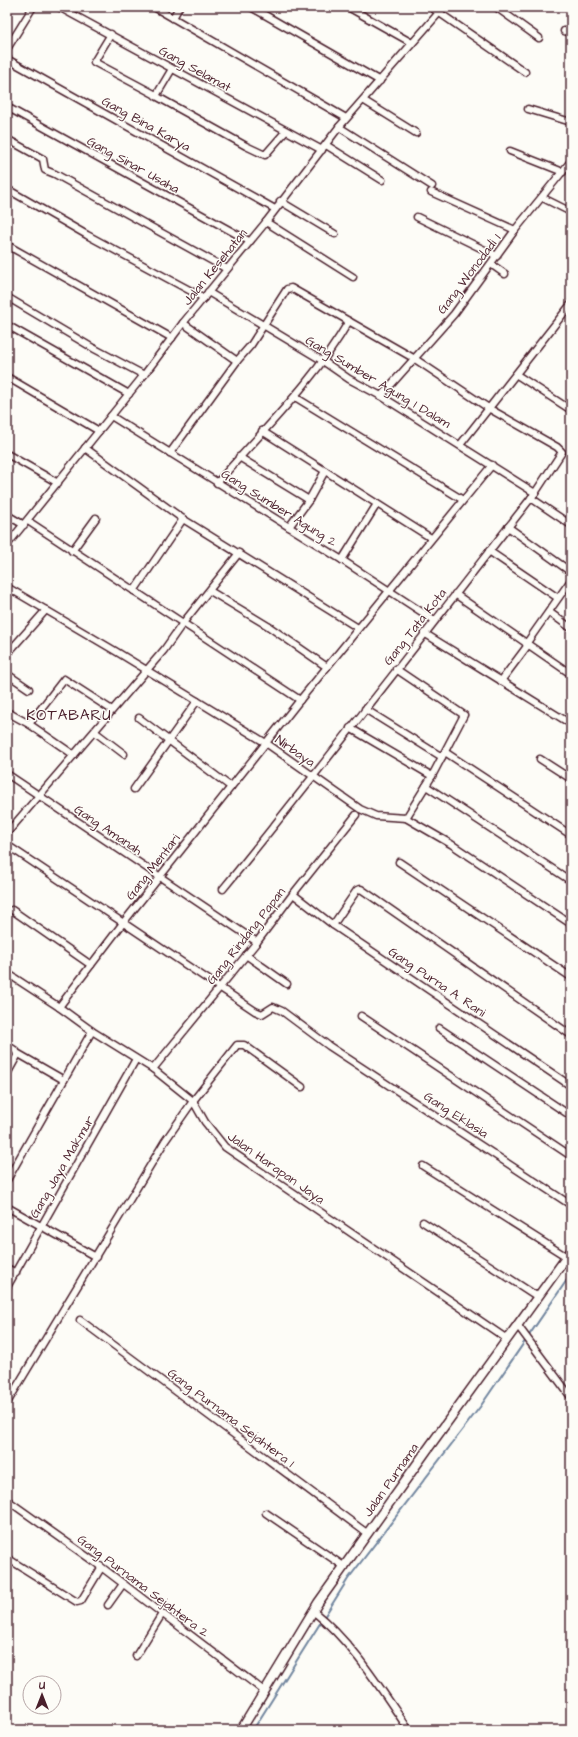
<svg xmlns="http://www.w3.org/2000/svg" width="578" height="1737" viewBox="0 0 578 1737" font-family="'Architects Daughter',sans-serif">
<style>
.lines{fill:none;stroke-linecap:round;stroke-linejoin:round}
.stream{stroke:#72869f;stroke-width:2}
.street-casing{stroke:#4a1f2b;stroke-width:9}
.secondary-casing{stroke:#4a1f2b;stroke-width:11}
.street{stroke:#fdfcf7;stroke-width:6}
.secondary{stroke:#fdfcf7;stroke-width:8}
.labels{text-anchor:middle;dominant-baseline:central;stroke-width:3;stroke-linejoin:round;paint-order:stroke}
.street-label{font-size:13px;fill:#4a1f2b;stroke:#fdfcf7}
.quarter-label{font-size:15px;letter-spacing:1px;fill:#4a1f2b;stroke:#fdfcf7}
</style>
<rect width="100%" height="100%" fill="#fdfcf7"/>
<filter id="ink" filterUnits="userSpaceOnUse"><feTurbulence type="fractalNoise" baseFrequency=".025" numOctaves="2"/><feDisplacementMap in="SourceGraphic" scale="8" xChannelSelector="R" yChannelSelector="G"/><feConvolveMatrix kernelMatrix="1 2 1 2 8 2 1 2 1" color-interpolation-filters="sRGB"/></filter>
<g filter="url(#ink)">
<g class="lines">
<polyline class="stream" points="253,1730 348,1579 480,1407 571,1274"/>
<defs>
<g id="street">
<polyline points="59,7 322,150"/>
<polyline points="154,7 346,118"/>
<polyline points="251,7 380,81"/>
<polyline points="348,7 412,43"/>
<polyline points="431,7 525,72"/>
<polyline points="496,7 539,38"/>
<polyline points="173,18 179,7"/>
<polyline points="564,31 571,33"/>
<polyline points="111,34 94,62 156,95"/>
<polyline points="7,49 33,7"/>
<polyline points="7,59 275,209"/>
<polyline points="172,69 156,96 246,146 265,155 286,131"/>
<polyline points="363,100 416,133"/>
<polyline points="7,107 249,241"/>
<polyline points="528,109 571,122"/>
<polyline points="339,127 432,186"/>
<polyline points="7,139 43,159 45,170 55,174 227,269"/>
<polyline points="326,145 382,180"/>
<polyline points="510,151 563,172"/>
<polyline points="7,189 87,235 204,298"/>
<polyline points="431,192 515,230"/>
<polyline points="543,198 571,212"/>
<polyline points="280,201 335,234"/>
<polyline points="417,217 497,256"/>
<polyline points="266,222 353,277"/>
<polyline points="7,245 172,338"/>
<polyline points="491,264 505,274"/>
<polyline points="208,292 323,361 349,379 381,396 535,493"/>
<polyline points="7,297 93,348 144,375"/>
<polyline points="7,325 129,394"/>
<polyline points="517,375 571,410"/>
<polyline points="7,377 99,431"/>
<polyline points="381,396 454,314 515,230 571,161"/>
<polyline points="295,397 463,500"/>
<polyline points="111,416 342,560 434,620"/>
<polyline points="262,431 431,538"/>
<polyline points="460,445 571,304"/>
<polyline points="85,448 183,519"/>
<polyline points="170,453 237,361 183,323"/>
<polyline points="7,454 58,483"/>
<polyline points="239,457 309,500"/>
<path d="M217,483C263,430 314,382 349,321"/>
<polyline points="531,498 571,525"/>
<polyline points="7,515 24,525"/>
<polyline points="28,521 300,700"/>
<polyline points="289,527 309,500 325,471"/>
<polyline points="508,527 571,572"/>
<polyline points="7,545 144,375 183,323 266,222 339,127 444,7"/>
<polyline points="72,551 96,518"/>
<polyline points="489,551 558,598"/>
<polyline points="342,560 377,504"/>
<polyline points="7,587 117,652 266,743 360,809 376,816 406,818 451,844 571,924"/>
<polyline points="134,591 183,519 358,628"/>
<polyline points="210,591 268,626 327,667"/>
<polyline points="455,594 571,674"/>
<polyline points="549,612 571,628"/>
<polyline points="424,633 571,724"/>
<polyline points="526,644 571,580"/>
<polyline points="7,654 46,610"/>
<polyline points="396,669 464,715 432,776"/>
<polyline points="7,674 29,689"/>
<polyline points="501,681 528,645"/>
<polyline points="365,709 442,757"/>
<polyline points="7,712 29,724 74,755"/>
<polyline points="139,718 231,787"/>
<polyline points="29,724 64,679 112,710"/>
<polyline points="350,728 432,776 406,818"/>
<polyline points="95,732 124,754"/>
<polyline points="445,752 571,835"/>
<polyline points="540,759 571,779"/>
<polyline points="7,774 257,942"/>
<polyline points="426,786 571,881"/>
<polyline points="134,789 197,701"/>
<polyline points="7,833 164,650 183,623 239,553"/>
<polyline points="7,845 255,1011 262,1014 273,1007 282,1011 329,1046 571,1205"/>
<polyline points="399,862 571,977"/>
<path d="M223,889C329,759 431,625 535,493L562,452L557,447L490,409L415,359L291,288L287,289L251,345L237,361"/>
<polyline points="293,894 333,925 571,1086"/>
<polyline points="12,910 91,965"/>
<polyline points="333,925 357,890 361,889 571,1035"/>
<polyline points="246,955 287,984"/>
<polyline points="7,973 59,1007 92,1031 153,1069 193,1101 205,1122 225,1147 507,1339"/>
<polyline points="59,1007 123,923 300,700 492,465"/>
<polyline points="361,1016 571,1156"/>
<polyline points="439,1028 571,1116"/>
<polyline points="7,1045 16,1051 17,1056 7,1074"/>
<polyline points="17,1053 64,1080"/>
<polyline points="153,1069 257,942 293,894 356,815"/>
<polyline points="423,1166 567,1257"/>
<polyline points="7,1180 92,1031"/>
<polyline points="7,1207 96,1257"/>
<polyline points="423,1222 538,1297"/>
<polyline points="7,1268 16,1273"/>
<polyline points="7,1287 136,1059"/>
<polyline points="80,1320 368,1534"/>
<polyline points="518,1326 571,1397"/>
<polyline points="7,1403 165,1141 193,1101 237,1045 244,1045 302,1087"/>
<polyline points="7,1500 96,1563 264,1691"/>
<polyline points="266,1513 345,1567"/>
<polyline points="7,1558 77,1602 81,1601 101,1568"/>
<polyline points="108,1605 123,1584"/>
<path d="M313,1611C353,1643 380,1688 409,1730"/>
<polyline points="136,1656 162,1614"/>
</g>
<polyline id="secondary" points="241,1730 318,1603 427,1450 571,1251"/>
</defs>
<use href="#street" class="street-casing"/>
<use href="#secondary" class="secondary-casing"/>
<use href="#street" class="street"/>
<use href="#secondary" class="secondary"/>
</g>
</g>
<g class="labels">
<g class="street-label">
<text transform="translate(195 69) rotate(29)">Gang Selamat</text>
<text transform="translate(146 124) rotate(29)">Gang Bina Karya</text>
<text transform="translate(133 165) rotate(29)">Gang Sinar Usaha</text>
<text transform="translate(215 267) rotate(-51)">Jalan Kesehatan</text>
<text transform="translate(469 274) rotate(-53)">Gang Wonodadi 1</text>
<text transform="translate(378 382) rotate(31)">Gang Sumber Agung 1 Dalam</text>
<text transform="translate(279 508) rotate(32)">Gang Sumber Agung 2</text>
<text transform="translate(415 627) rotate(-52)">Gang Tata Kota</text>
<text transform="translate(295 751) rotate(35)">Nirbaya</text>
<text transform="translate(108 830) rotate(34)">Gang Amanah</text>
<text transform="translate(153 867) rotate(-52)">Gang Mentari</text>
<text transform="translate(246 936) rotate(-52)">Gang Rindang Papan</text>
<text transform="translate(437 982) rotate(34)">Gang Purna A. Rani</text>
<text transform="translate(456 1115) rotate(33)">Gang Eklasia</text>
<text transform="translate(62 1167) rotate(-60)">Gang Jaya Makmur</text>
<text transform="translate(276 1168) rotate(35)">Jalan Harapan Jaya</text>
<text transform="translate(231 1418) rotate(37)">Gang Purnama Sejahtera 1</text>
<text transform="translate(391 1480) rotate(-55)">Jalan Purnama</text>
<text transform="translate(143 1586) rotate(37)">Gang Purnama Sejahtera 2</text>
</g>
<g class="quarter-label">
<text x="69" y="715">KOTABARU</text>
</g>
</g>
<rect width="578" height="1737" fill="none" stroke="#fdfcf7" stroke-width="24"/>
<rect x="12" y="12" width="554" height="1713" fill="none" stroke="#4a1f2b" stroke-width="1.5" filter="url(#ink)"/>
<g transform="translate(42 1695)"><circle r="19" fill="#fdfcf7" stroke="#b5a4a5"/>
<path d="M0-3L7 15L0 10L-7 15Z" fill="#4a1f2b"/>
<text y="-6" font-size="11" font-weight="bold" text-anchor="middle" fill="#4a1f2b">U</text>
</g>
</svg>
